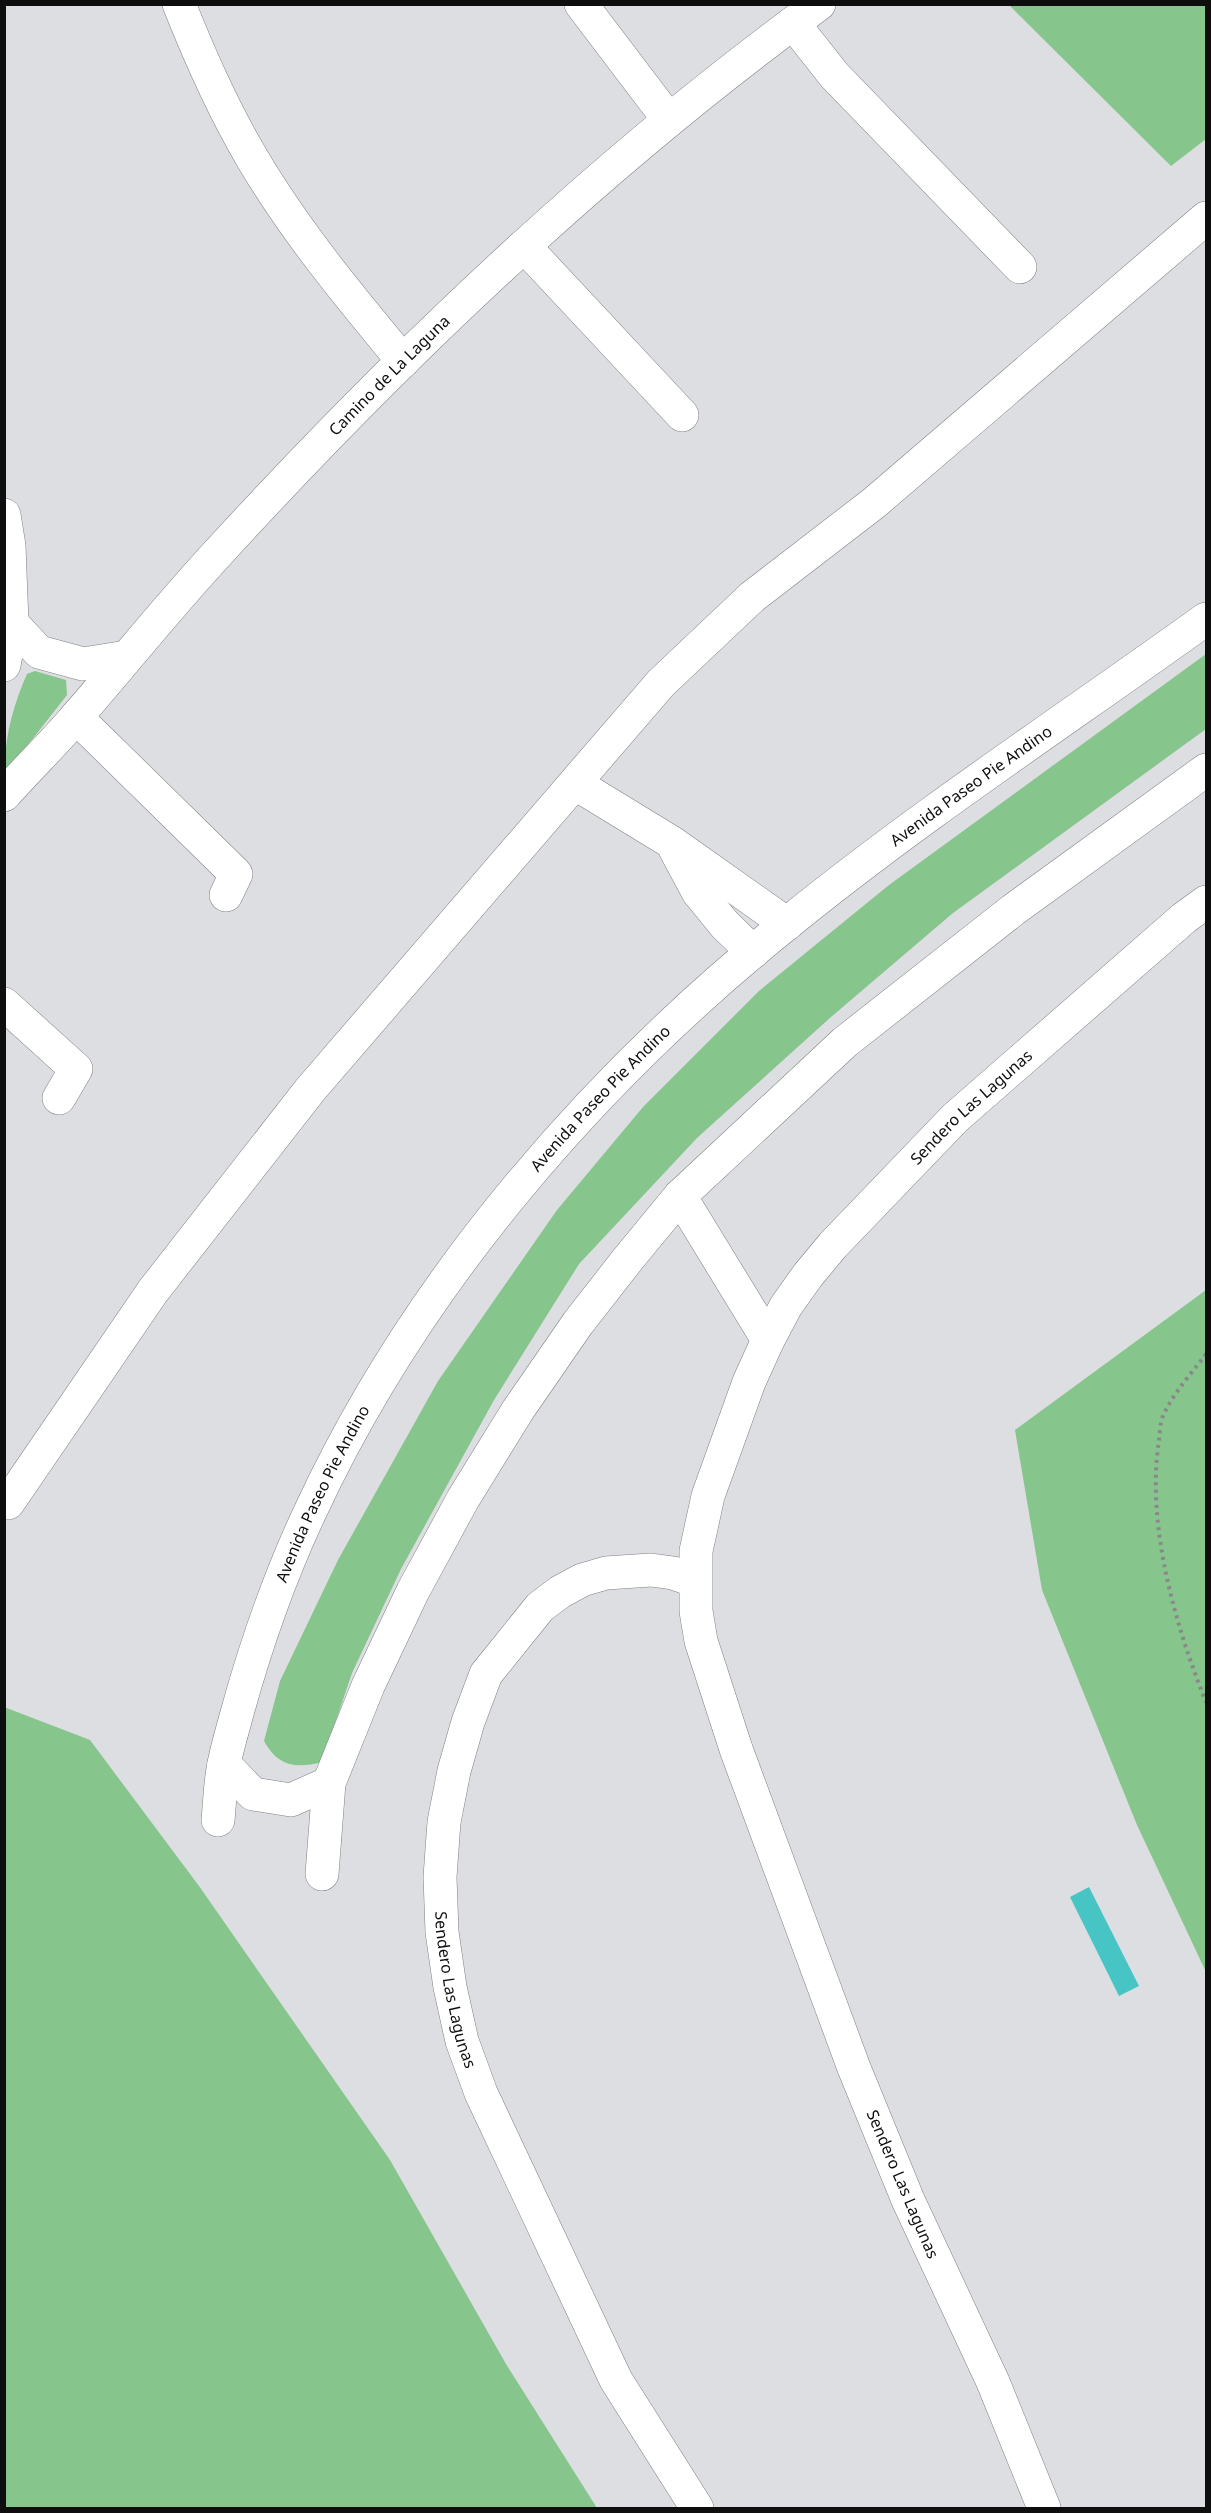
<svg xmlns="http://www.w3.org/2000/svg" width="1211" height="2513" viewBox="0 0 1211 2513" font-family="'Noto Sans',sans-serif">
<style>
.green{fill:#86c58c}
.water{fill:#47c5c5}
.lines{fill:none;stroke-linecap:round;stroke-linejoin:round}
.minor-casing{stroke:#7f8083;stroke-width:34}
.path{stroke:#88888b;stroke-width:4;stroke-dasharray:3 4.5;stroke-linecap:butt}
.minor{stroke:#fff;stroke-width:33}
.labels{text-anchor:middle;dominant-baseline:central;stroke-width:4.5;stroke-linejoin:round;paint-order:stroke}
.street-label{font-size:16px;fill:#0e0e0f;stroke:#fff}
</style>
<rect width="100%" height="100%" fill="#dddee2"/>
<g class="green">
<polygon points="1009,5 1206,5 1206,139 1171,166"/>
<path d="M1206,654V729L953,913L831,1017L697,1138L579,1264L494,1400L401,1569L352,1673L322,1762C295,1769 278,1766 264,1741L280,1681L338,1560L438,1381L557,1210L643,1107L759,991L889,885Z"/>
<path d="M35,671L66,680L67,695L16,760L5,770C4,738 14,703 27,674Z"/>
<polygon points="1206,1290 1206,1972 1137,1825 1042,1590 1015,1430"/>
<polygon points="4,1707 90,1740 199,1886 390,2160 506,2364 597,2508 5,2508"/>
</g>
<polygon class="water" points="1089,1887 1139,1986 1119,1996 1070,1897"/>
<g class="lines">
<defs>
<g id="minor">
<path d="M179,4C200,57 223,109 252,158C295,231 349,296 403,361"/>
<polyline points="581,4 669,120"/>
<polyline points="793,23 834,75 1020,267"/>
<polyline points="524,246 682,415"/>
<polyline points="4,515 9,546 12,623 4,665"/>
<polyline points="12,623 39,652 83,664 127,657"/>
<polyline points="76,717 236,874 226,895"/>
<polyline points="576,784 671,842 787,924"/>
<path id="s1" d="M4,795C28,768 54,743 78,715C124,662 168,607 216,555C400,354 599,164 819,4"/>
<polyline points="675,849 698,892 725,925 753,952"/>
<polyline points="4,1004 76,1069 59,1098"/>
<polyline points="680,1196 768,1340"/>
<polyline points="8,1503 153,1291 310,1090 661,683 752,597 874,503 1206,218"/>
<path id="s2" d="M694,1580L673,1573L651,1570L606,1573L582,1580L560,1592L540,1607L486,1674L468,1722L454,1771L444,1822L440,1877L442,1932L450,1987L462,2041L481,2093L616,2380L697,2508"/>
<polyline points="224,1764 253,1794 291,1800 329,1783"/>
<path id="s3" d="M218,1820C220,1801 220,1782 224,1764C227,1748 232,1732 236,1717C255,1647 279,1578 310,1512C416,1283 592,1080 789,922C922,814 1067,719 1206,619"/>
<polyline points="322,1874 329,1783 368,1686 413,1591 463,1499 518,1410 578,1323 628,1259 680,1196 845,1042 1013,910 1206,770"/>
<path id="s4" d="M1044,2508L993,2382L908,2200L854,2068L736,1749L701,1641L696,1611V1551L708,1496L749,1382L768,1340L786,1306L808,1275L833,1245L955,1118L1184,918L1206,902"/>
</g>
</defs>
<use href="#minor" class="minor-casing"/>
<path class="path" d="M1206,1354C1192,1373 1174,1392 1164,1414C1160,1421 1160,1432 1159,1440C1146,1524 1175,1625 1206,1702"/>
<use href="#minor" class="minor"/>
</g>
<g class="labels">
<g class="street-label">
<text stroke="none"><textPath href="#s1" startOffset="570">Camino de La Laguna</textPath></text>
<text stroke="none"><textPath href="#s3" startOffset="1317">Avenida Paseo Pie Andino</textPath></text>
<text stroke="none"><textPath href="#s3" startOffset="831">Avenida Paseo Pie Andino</textPath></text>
<text stroke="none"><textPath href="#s4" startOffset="1558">Sendero Las Lagunas</textPath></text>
<text stroke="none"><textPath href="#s3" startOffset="345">Avenida Paseo Pie Andino</textPath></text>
<text stroke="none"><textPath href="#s2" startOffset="574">Sendero Las Lagunas</textPath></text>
<text transform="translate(903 2184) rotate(67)">Sendero Las Lagunas</text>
</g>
</g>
<rect width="1211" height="2513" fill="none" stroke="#0e0e0f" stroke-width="12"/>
</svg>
